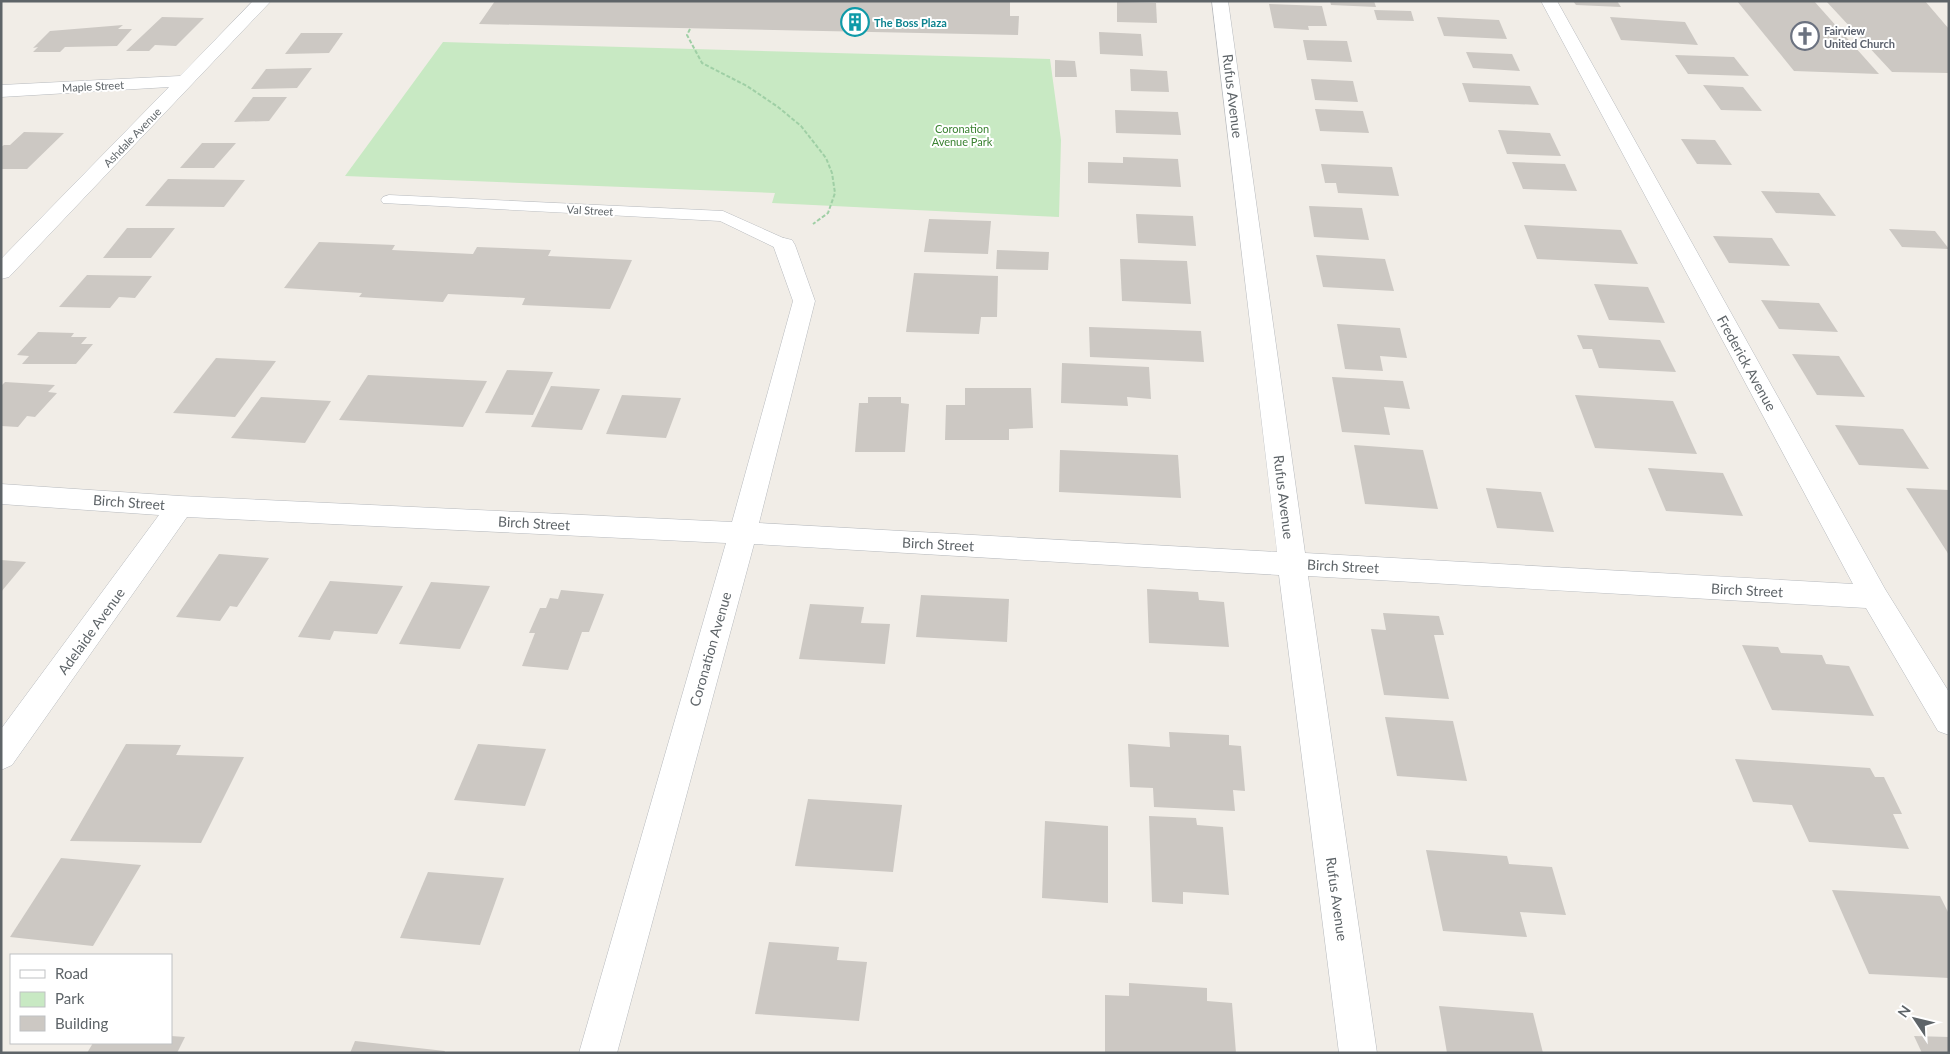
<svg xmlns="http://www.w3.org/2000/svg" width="1950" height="1054" viewBox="0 0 1950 1054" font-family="Lato,sans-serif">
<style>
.green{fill:#c8e9c3}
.building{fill:#ccc8c3}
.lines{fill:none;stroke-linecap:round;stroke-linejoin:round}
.service-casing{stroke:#b7babe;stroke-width:1}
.minor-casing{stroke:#b7babe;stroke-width:1}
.path{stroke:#9fcfa5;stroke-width:2;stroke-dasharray:4 2;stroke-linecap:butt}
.service{fill:#fff;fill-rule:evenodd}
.minor{fill:#fff;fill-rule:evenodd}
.labels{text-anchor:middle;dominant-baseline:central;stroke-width:4;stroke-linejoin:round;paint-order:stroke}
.far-culture-label{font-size:11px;font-weight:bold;fill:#0d838f;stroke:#fff;text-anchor:start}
.far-worship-label{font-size:11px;font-weight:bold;fill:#5b616d;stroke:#fff;text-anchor:start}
.far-street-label{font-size:11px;fill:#5e6468;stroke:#fff}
.far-park-label{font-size:11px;fill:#3a8231;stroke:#fff}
.street-label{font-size:14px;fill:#5e6468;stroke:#fff}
</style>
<rect width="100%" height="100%" fill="#f1ede7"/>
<polygon class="green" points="443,42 1050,59 1061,140 1059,217 772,203 775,193 345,176"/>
<g class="building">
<polygon points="495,1 1010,1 1010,16 1019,16 1018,35 479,24"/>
<polygon points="1330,1 1374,1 1376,7 1331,5"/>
<polygon points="1573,1 1617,1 1621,7 1576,5"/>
<polygon points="1737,1 1814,1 1879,74 1794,71"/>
<polygon points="1826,1 1925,1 1949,29 1949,73 1892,72"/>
<polygon points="1117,2 1156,3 1157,23 1117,22"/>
<polygon points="1269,4 1322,6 1327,26 1308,26 1309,30 1274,28"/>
<polygon points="1374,10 1411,11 1414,21 1377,20"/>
<polygon points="162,17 204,18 176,46 155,45 149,51 126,51"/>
<polygon points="1437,17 1499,20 1507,39 1444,36"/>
<polygon points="1610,17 1685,22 1698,45 1621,40"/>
<polygon points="123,25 118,29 132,29 117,46 65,47 60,52 33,52 38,47 33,48 50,31"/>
<polygon points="1099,32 1141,34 1143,56 1100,54"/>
<polygon points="301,33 343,33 329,53 285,54"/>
<polygon points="1303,40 1347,41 1352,62 1307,60"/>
<polygon points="1466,52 1512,54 1520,71 1473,68"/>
<polygon points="1675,55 1734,57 1749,76 1688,74"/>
<polygon points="1055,60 1075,61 1077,77 1055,77"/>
<polygon points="312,68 297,88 251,89 266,69"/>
<polygon points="1130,69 1167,71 1169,92 1131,91"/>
<polygon points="1311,79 1353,81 1358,102 1315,100"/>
<polygon points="1462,83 1530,86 1539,105 1469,102"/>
<polygon points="1703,85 1743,87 1762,111 1721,110"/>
<polygon points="253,97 287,97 269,121 234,122"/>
<polygon points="1315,109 1363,111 1369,133 1320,131"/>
<polygon points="1115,110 1178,112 1181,135 1116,133"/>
<polygon points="1498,130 1550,133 1561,156 1507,154"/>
<polygon points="24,132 64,133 27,169 1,169 1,147 4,145 10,145"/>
<polygon points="1681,139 1715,140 1732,165 1697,164"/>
<polygon points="202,143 236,143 214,168 180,168"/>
<polygon points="1123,157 1178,159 1181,187 1088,183 1088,162 1123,163"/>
<polygon points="1512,162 1565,164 1577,191 1523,189"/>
<polygon points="1321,164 1392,167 1399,196 1338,193 1336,183 1325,183"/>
<polygon points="168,179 245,180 224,207 145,206"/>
<polygon points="1761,191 1819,193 1836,216 1776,213"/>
<polygon points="1309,206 1362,208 1369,240 1314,237"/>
<polygon points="1136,214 1193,216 1196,246 1138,243"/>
<polygon points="929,219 991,221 988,254 924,252"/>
<polygon points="1524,225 1621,230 1638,264 1537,259"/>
<polygon points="127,228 175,228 151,258 103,258"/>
<polygon points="1889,229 1935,231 1949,249 1902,247"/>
<polygon points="1713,236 1772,238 1790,266 1729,263"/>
<polygon points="319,242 395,245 392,250 473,254 477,247 551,250 548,256 632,260 610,309 522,305 525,298 448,294 443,302 359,297 362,293 284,288"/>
<polygon points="997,250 1049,252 1048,270 996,269"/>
<polygon points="1316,255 1385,259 1394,291 1323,287"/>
<polygon points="1120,259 1187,261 1191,304 1122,301"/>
<polygon points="914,273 998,276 997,317 981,317 979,334 906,332"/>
<polygon points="87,275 152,276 135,298 119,297 110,308 59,307"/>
<polygon points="1594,284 1648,287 1665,323 1609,320"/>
<polygon points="1761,300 1819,303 1838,332 1779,329"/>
<polygon points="1337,324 1400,328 1407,358 1380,356 1383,371 1345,369"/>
<polygon points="1089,327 1201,331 1204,362 1090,357"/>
<polygon points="38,332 74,333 71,337 87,337 81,344 93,344 76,364 22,364 29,356 17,355"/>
<polygon points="1577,335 1660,340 1676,372 1599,368 1592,349 1583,349"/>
<polygon points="1792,354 1839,356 1865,397 1817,395"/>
<polygon points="216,358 276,361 235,417 173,413"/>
<polygon points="1062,363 1149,367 1151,399 1127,397 1128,406 1061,403"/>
<polygon points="507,370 553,372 533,415 485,413"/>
<polygon points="368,375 487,381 463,427 339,420"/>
<polygon points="1332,377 1403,381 1410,409 1384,407 1390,435 1342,432"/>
<polygon points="5,382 55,385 48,392 57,393 35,417 27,416 18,427 1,426 1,386"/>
<polygon points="551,386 600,389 582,430 531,427"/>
<polygon points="965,388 1031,388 1033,428 1009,429 1009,440 945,440 946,405 965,405"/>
<polygon points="622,395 681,398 666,438 606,434"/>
<polygon points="1575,395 1673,401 1697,454 1595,448"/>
<polygon points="261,397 331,401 305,443 231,438"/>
<polygon points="868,397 901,397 901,403 909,404 905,452 855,452 859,403 868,403"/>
<polygon points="1835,425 1903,429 1929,469 1859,465"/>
<polygon points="1354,445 1423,450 1438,509 1365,504"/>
<polygon points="1060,450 1178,455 1181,498 1059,492"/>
<polygon points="1648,468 1723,473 1743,516 1666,511"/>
<polygon points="1486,488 1541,492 1554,532 1497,528"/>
<polygon points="1906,488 1949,490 1949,555"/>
<polygon points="219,554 269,558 237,607 230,606 220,621 176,617"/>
<polygon points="1,560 26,562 1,592"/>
<polygon points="330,581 403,586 377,634 334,631 330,640 298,637"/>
<polygon points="431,582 490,586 460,649 399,644"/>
<polygon points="1147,589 1198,592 1199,600 1224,602 1229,647 1149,643"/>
<polygon points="561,590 604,594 589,632 582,632 568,670 522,666 535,633 529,633 540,608 546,608 550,598 558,599"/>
<polygon points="921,595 1009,599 1007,642 916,637"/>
<polygon points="810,604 864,607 861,623 890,624 885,664 799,659"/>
<polygon points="1383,613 1439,616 1444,635 1434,635 1449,699 1384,695 1371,629 1386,630"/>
<polygon points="1742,645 1778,647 1781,653 1822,655 1826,664 1849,666 1874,716 1772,710"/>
<polygon points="1385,717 1453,721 1467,781 1397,776"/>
<polygon points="1169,732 1229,735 1229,745 1241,746 1245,791 1233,790 1235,811 1154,807 1153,788 1130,787 1128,744 1170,747"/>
<polygon points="126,744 181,745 176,755 244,757 201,843 70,841"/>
<polygon points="478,744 546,749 525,806 454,800"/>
<polygon points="1735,759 1870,768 1875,777 1884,777 1902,814 1893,814 1909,849 1809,842 1792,805 1753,802"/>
<polygon points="808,799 902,805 893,872 795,866"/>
<polygon points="1149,816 1196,818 1197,825 1223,827 1229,895 1183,892 1183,904 1152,902"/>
<polygon points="1045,821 1108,826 1108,903 1042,898"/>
<polygon points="1426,850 1507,856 1509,864 1552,867 1566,915 1520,912 1527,937 1443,931"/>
<polygon points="61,858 141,865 93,946 10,937"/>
<polygon points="428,872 504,878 480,945 400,938"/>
<polygon points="1832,890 1940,896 1949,914 1949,978 1869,974"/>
<polygon points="769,942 839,947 837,960 867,962 859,1021 755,1014"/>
<polygon points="1129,983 1207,988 1207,1001 1232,1003 1236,1053 1105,1053 1105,995 1129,996"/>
<polygon points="1439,1006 1533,1013 1543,1053 1447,1053"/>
<polygon points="171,1036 185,1037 177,1053 87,1053 93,1043 171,1043"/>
<polygon points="1914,1036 1949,1037 1949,1053 1922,1053"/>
<polygon points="355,1041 445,1051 444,1053 350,1053"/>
</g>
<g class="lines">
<defs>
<polygon id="service" points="389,195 723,211 790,241 792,245 790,249 778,249 720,221 383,203 381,200 383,197"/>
<g id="minor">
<polygon points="253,1 271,1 9,277 1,279 1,259 169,87 1,97 1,85 180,76"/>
<polygon points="1212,1 1228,1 1305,553 1853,584 1541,1 1557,1 1885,589 1949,692 1949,735 1938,731 1866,608 1308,576 1377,1053 1339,1053 1279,575 754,544 617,1053 579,1053 726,543 187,517 12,765 1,770 1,729 159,515 1,504 1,484 180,496 732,522 793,301 773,245 776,240 784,238 792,240 795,245 815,301 759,523 1277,552"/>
</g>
</defs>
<use href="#service" class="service-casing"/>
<use href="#minor" class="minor-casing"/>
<polyline class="path" points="690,29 687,35 702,63 747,86 778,107 801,126 826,158 832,173 835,193 828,213 813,224"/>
<use href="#service" class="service"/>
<use href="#minor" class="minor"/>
</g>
<defs>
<symbol id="building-ring" viewBox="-11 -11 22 22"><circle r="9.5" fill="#fff" stroke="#0f9aa8" stroke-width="1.5"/><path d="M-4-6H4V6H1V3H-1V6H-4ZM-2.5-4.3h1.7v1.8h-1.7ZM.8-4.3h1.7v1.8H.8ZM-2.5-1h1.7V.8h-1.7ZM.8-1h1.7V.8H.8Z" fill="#0f9aa8"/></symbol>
<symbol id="church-ring" viewBox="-11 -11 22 22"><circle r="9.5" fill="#fff" stroke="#6b7280" stroke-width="1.5"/><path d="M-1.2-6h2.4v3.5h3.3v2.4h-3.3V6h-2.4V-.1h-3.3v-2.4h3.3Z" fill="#6b7280"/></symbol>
</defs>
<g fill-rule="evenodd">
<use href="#building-ring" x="839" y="6" width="32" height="32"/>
<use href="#church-ring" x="1789" y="20" width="32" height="32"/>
</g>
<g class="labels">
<g class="far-culture-label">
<text x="874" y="22">The Boss Plaza</text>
</g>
<g class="far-worship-label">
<text x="1824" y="30">Fairview<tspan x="1824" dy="13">United Church</tspan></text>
</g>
<g class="far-street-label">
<text transform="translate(93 86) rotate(-3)">Maple Street</text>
<text transform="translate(132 137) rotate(-46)">Ashdale Avenue</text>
<text transform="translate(590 210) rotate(3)">Val Street</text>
</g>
<g class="far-park-label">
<text x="962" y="128">Coronation<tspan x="962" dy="13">Avenue Park</tspan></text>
</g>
<g class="street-label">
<text transform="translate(1233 96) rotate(83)">Rufus Avenue</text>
<text transform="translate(1747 363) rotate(61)">Frederick Avenue</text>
<text transform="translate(1284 497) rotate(83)">Rufus Avenue</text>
<text transform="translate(129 502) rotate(4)">Birch Street</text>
<text transform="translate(534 523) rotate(3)">Birch Street</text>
<text transform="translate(938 544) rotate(3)">Birch Street</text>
<text transform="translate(1343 566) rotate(3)">Birch Street</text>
<text transform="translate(1747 590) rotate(3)">Birch Street</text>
<text transform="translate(91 631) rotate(-54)">Adelaide Avenue</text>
<text transform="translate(710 649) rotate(-74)">Coronation Avenue</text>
<text transform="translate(1337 899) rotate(82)">Rufus Avenue</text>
</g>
</g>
<rect width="1950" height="1054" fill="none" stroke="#5e6468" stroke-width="5"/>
<rect x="10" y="954" width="162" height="90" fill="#ffffff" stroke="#bfc1c3"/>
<rect x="20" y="970" width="25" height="8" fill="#ffffff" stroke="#bfc1c3"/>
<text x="55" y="979" font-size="15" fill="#5e6468">Road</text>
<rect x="20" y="992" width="25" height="15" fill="#c8e9c3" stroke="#bfc1c3"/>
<text x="55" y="1004" font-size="15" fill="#5e6468">Park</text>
<rect x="20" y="1016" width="25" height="15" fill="#ccc8c3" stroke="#bfc1c3"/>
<text x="55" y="1029" font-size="15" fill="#5e6468">Building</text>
<g transform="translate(1915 1019) rotate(305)" stroke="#ffffff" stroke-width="4" paint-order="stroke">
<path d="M0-4L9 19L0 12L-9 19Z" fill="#5e6468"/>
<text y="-8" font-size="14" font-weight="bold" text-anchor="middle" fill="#5e6468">N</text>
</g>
</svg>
